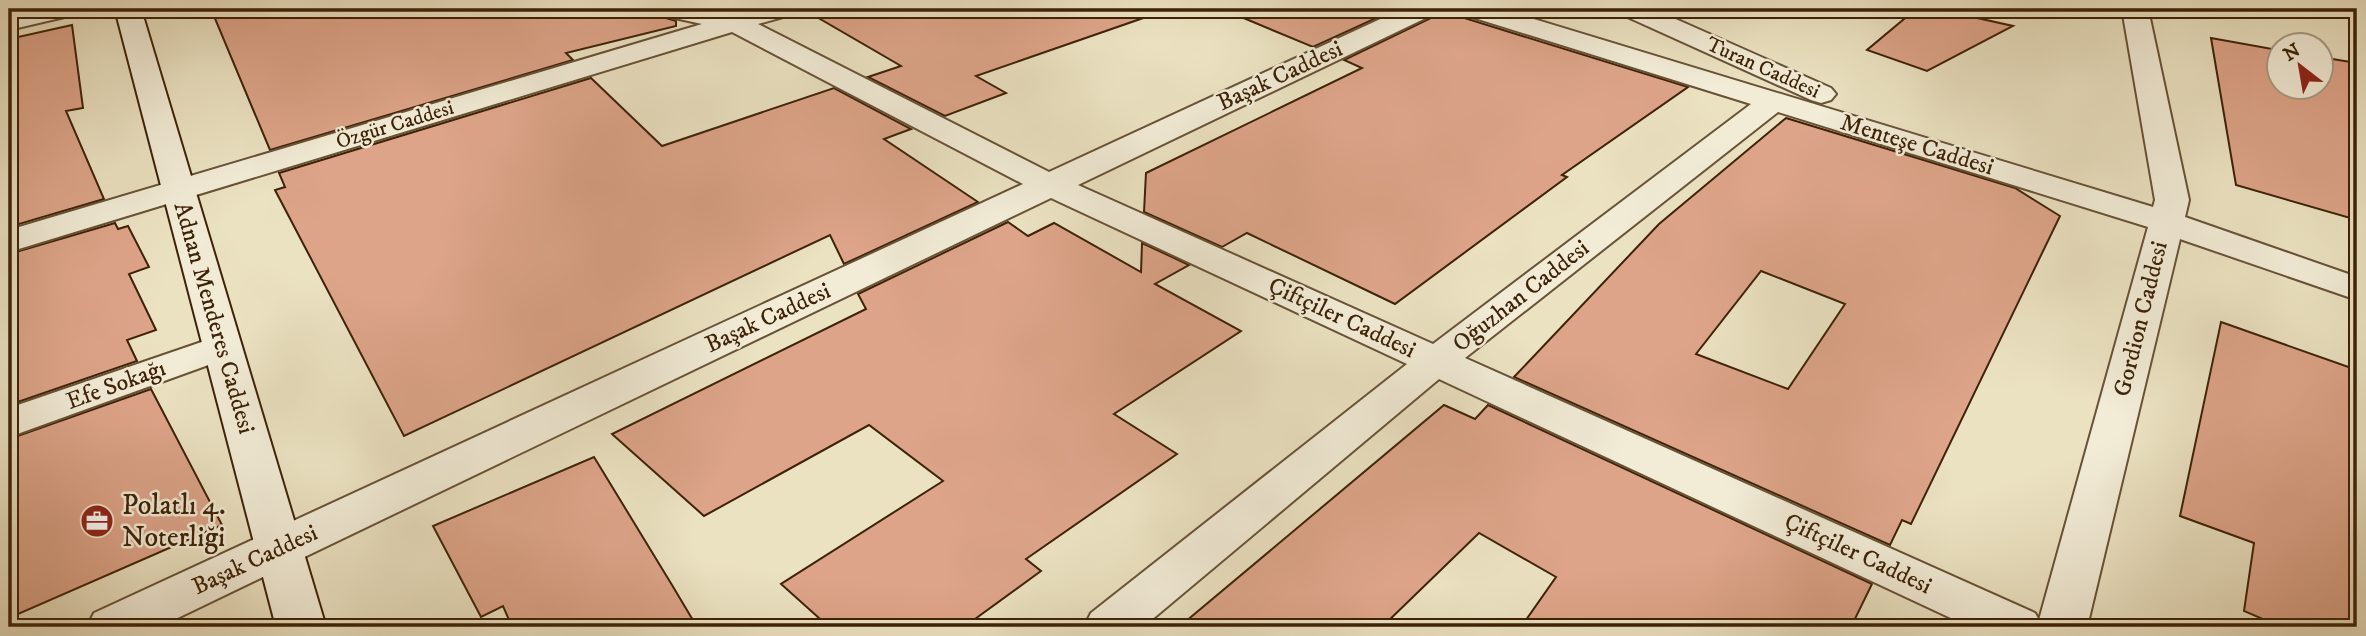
<svg xmlns="http://www.w3.org/2000/svg" width="2366" height="636" viewBox="0 0 2366 636" font-family="'IM FELL DW Pica',serif">
<style>
.building{fill:#dda489;stroke:#3d2207;stroke-width:2;fill-rule:evenodd}
.lines{fill:none;stroke-linecap:round;stroke-linejoin:round}
.street-casing{stroke:#685236;stroke-width:4}
.secondary-casing{stroke:#3d2207;stroke-width:4}
.street{fill:#f2ecd7;fill-rule:evenodd}
.secondary{fill:#f2ecd7;fill-rule:evenodd}
.labels{text-anchor:middle;dominant-baseline:central;stroke-width:5;stroke-linejoin:round;paint-order:stroke}
.far-street-label{font-size:21px;fill:#3d2207;stroke:#f2ecd7}
.street-label{font-size:24px;fill:#3d2207;stroke:#f2ecd7}
.near-poi-label{font-size:28px;fill:#3d2207;stroke:#f2ecd7;text-anchor:start}
</style>
<rect width="100%" height="100%" fill="#ebe2c2"/>
<filter id="stains"><feTurbulence type="fractalNoise" baseFrequency=".00286" numOctaves="4"/><feColorMatrix values="0 0 0 0 .2 0 0 0 0 .09 0 0 0 0 .02 0 0 0 .5 -.17"/></filter>
<radialGradient id="worn" r=".72"><stop offset=".6" stop-color="#630" stop-opacity="0"/><stop offset="1" stop-color="#630" stop-opacity=".3"/></radialGradient>
<g class="building">
<polygon points="211,9 654,9 659,16 676,21 676,26 566,53 573,60 270,150"/>
<polygon points="803,9 1148,9 1149,16 976,76 1006,93 945,116 868,77 901,66"/>
<polygon points="1222,9 1396,9 1313,47"/>
<polygon points="1439,9 1456,9 1464,18 1688,87 1562,175 1567,177 1395,304 1247,233 1222,247 1144,212 1146,173 1362,68 1344,60 1433,17"/>
<polygon points="1916,9 1937,9 2013,26 1927,71 1867,50"/>
<polygon points="72,25 83,108 66,111 104,199 9,227 9,39"/>
<polygon points="2211,38 2278,50 2278,88 2320,88 2320,57 2357,63 2357,220 2236,185"/>
<polygon points="591,78 662,146 834,88 911,129 884,139 978,202 844,264 830,235 404,436 275,190 285,187 279,173"/>
<path d="M1786,118L2015,188L2060,216L1911,524L1902,520L1890,545L1514,377L1659,224ZM1761,271L1845,304L1788,389L1696,354Z"/>
<polygon points="1008,222 1028,236 1054,223 1141,272 1142,243 1189,265 1155,284 1241,331 1114,414 1177,454 1026,559 1041,571 964,627 829,627 781,584 943,481 869,425 704,516 612,434 866,309 858,294"/>
<polygon points="115,223 118,229 128,226 149,267 129,274 156,330 127,340 137,361 9,405 9,254"/>
<polygon points="2221,322 2357,370 2357,627 2281,627 2244,611 2254,543 2180,516"/>
<polygon points="151,389 222,525 9,618 9,439"/>
<polygon points="1444,405 1475,419 1488,405 1872,584 1851,627 1521,627 1556,577 1479,533 1382,627 1179,627"/>
<polygon points="594,457 672,585 697,627 512,627 503,606 481,617 433,526"/>
</g>
<g class="lines">
<defs>
<g id="street">
<polygon points="32,9 77,9 73,15 9,30 9,14"/>
<path d="M657,9H705L733,15L754,9H794L790,15L758,24L1049,172L1402,9H1436L1432,15L1078,185L1433,344L1751,104L1465,15L1461,9H1501L2153,207L2155,200L2122,9H2148L2189,200L2185,217L2357,277V300L2180,239L2087,627H1970L1439,379L1143,627H1084L1091,613L1407,364L1051,198L159,627H87L94,613L1023,184L732,32L9,252V230L702,24L661,15ZM1778,112L2148,227L2039,620L2035,613L1465,358Z"/>
<polygon points="1619,9 1653,9 1831,88 1836,94 1831,100 1821,103 1811,100 1623,15"/>
<polygon points="222,335 236,339 242,347 236,355 9,437 9,408"/>
</g>
<polygon id="secondary" points="115,9 141,9 326,627 276,627"/>
</defs>
<use href="#street" class="street-casing"/>
<use href="#secondary" class="secondary-casing"/>
<use href="#street" class="street"/>
<use href="#secondary" class="secondary"/>
</g>
<defs>
<symbol id="office-disc" viewBox="-11 -11 22 22"><circle r="9.5" fill="#8f2418" stroke="#f2ecd7"/><path d="M-6-3h4V-5.5h4V-3h4V5H-6ZM-1-4.5V-3h2v-1.5ZM-6 0V1H6V0Z" fill="#fff"/></symbol>
</defs>
<g fill-rule="evenodd">
<use href="#office-disc" x="78" y="502" width="38" height="38"/>
</g>
<g class="labels">
<g class="far-street-label">
<text transform="translate(1763 68) rotate(24)">Turan Caddesi</text>
<text transform="translate(395 125) rotate(-17)">Özgür Caddesi</text>
</g>
<g class="street-label">
<text transform="translate(1280 76) rotate(-25)">Başak Caddesi</text>
<text transform="translate(1917 145) rotate(17)">Menteşe Caddesi</text>
<text transform="translate(1521 296) rotate(-38)">Oğuzhan Caddesi</text>
<text transform="translate(214 318) rotate(74)">Adnan Menderes Caddesi</text>
<text transform="translate(768 318) rotate(-25)">Başak Caddesi</text>
<text transform="translate(1342 318) rotate(25)">Çiftçiler Caddesi</text>
<text transform="translate(2141 319) rotate(-76)">Gordion Caddesi</text>
<text transform="translate(116 385) rotate(-20)">Efe Sokağı</text>
<text transform="translate(1858 554) rotate(25)">Çiftçiler Caddesi</text>
<text transform="translate(255 560) rotate(-25)">Başak Caddesi</text>
</g>
<g class="near-poi-label">
<text x="122" y="505">Polatlı 4.<tspan x="122" dy="32">Noterliği</tspan></text>
</g>
</g>
<rect width="2366" height="636" fill="none" stroke="#ebe2c2" stroke-width="35"/>
<rect x="10" y="10" width="2345" height="615" fill="none" stroke="#3d2207" stroke-width="3.5"/>
<rect x="18" y="18" width="2331" height="601" fill="none" stroke="#3d2207" stroke-width="2"/>
<g transform="translate(2300 66) rotate(329)"><circle r="33" fill="#f2ecd7" stroke="#aa9b84" stroke-width="2"/>
<path d="M0-5L12 26L0 18L-12 26Z" fill="#8f2418"/>
<text y="-10" font-size="19" font-weight="bold" text-anchor="middle" fill="#3d2207">N</text>
</g>
<rect width="100%" height="100%" filter="url(#stains)"/>
<rect width="100%" height="100%" fill="url(#worn)"/>
</svg>
